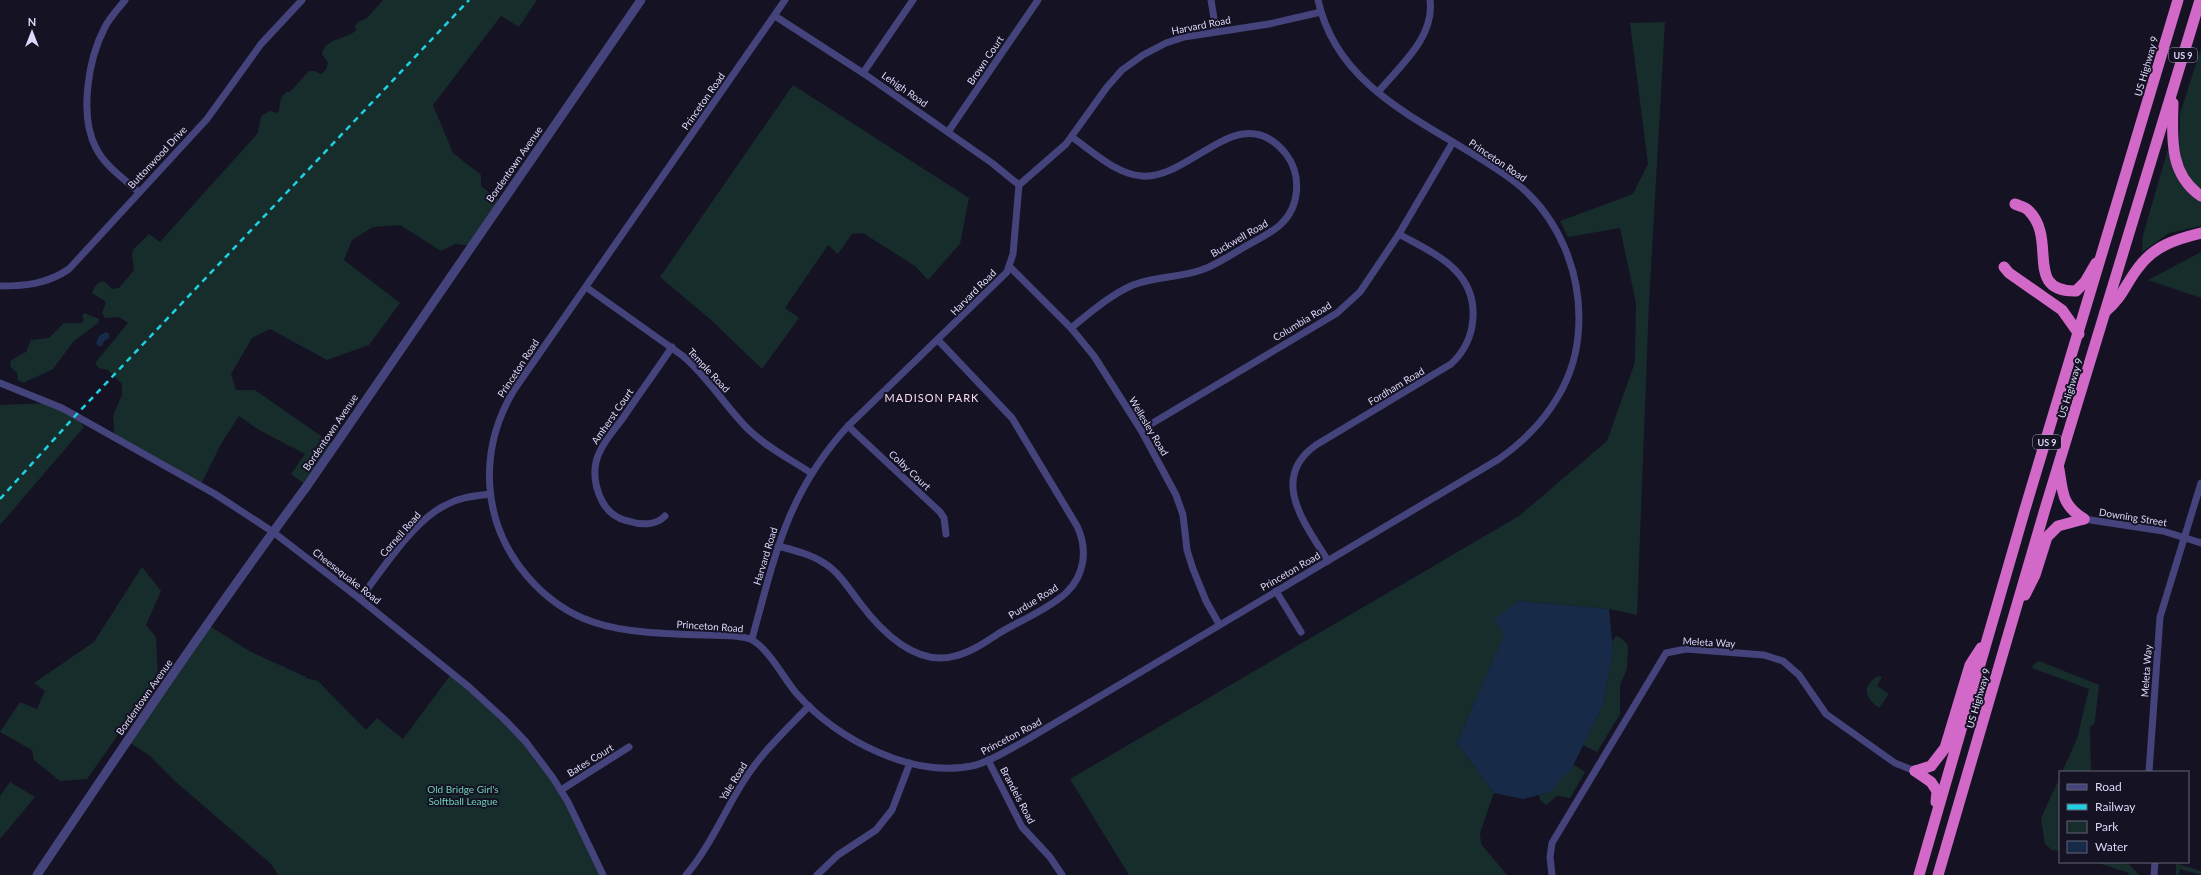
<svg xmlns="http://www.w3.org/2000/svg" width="2201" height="875" viewBox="0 0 2201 875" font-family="Lato,sans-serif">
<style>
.green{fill:#162d2c}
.water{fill:#172b48}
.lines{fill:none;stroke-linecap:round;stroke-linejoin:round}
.minor{stroke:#44437c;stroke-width:7}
.tertiary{stroke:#44437c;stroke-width:9}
.trunk{stroke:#d269c9;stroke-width:11}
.rail{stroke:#1ed0e1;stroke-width:2.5;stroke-dasharray:6 5;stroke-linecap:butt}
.labels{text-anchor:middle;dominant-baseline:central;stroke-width:4;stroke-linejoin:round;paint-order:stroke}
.shield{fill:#151223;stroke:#a19dba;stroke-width:1}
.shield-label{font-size:9px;font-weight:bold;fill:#ddd9fa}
.street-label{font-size:10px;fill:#ddd9fa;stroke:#151223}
.park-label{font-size:10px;fill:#6ed1b7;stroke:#151223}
.neighbourhood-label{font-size:11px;letter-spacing:1px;fill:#fadbef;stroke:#151223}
</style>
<rect width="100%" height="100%" fill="#151223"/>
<g class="green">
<path d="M383,0H537L519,27L501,16L433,105L453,153L481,175V186L501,202L471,246L455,244L441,251L400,225L373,227L352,240L344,260L400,303L369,345L327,360L270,329L252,338L231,374L236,390H255L334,445L307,486L291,474L305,454L259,430L239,416L221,444L200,486L115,438L113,416L122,395V384L108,370L99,368L95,363L128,323L119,317L105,318L102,313L106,302L92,293C94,287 97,282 104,281L112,289L119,288L134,270L132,256L133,250L149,234L160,242L258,133L261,116L270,111L277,113L279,110L281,98L286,92H290L309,71H315L321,74L326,70L328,63L322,54C326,37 347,40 356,30L355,26L358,22L367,18Z"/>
<polygon points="1665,22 1649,303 1637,615 1609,609 1519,601 1457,743 1494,793 1480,833 1481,844 1507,875 1129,875 1070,779 1519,516 1607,441 1635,362 1636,303 1620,228 1568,237 1560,221 1633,194 1648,164 1630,23"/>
<polygon points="2201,48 2201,190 2195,188 2179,156 2180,114"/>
<polygon points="793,85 969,198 960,244 928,280 915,266 863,233 852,234 838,254 828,245 785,308 799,318 762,369 711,320 660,277"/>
<path d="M2168,149C2173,168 2181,194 2201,201V226L2169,233L2142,252L2143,235Z"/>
<polygon points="2201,252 2201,298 2148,280"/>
<polygon points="84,313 99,319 98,323 74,341 53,369 23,383 18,380 17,373 10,366 11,360 26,352 31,340 49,338 64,323 82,323 84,320 82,316"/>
<polygon points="50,403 76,415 84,427 0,525 0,405"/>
<polygon points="142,567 161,591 146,625 156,637 158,678 87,779 60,781 34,760 32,750 0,732 20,702 37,709 45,691 34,683 94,642"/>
<polygon points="208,625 251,652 306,677 305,678 318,681 366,730 377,718 403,739 452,673 495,710 553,778 603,875 278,875 271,864 176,782 149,755 127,741"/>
<polygon points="1616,636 1621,638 1628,645 1627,669 1620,685 1620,714 1597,752 1583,745 1603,705 1613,652 1612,642"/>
<polygon points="2039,661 2099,685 2095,721 2094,724 2090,727 2091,772 2062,772 2077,739 2089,689 2032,668 2034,664"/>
<path d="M1878,676L1882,677L1877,686L1889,694L1879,708C1866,698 1860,687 1878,676Z"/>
<polygon points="1574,765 1585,772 1570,798 1557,796 1546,805 1540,800 1539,795 1550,792"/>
<polygon points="2060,777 2060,851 2052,850 2045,844 2041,818"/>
<polygon points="10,782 35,797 0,839 0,796"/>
<polygon points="2095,862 2122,862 2130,865 2139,875 2128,875 2129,873"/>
<polygon points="2176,862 2178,862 2178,864 2201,871 2201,875 2180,869 2179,875 2176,875"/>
</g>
<g class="water">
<polygon points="106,332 109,334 109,338 104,341 102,346 98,346 96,343 99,336"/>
<polygon points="1519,601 1609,609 1613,652 1603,705 1572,768 1550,792 1523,799 1494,793 1457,743 1504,635 1494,619"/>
</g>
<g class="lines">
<g class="minor">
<path d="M125,0C118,9 110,17 105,27C88,59 79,116 96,148C105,166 124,179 139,192"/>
<path d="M785,0L514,390C478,450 481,522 527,576C545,597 566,613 593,622C634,636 691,634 735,636C740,637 748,637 752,640C769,649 784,679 797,694C838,740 914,780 976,765C993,760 1008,750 1023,742L1499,459C1540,430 1573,388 1578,336C1584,277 1560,215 1511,179C1441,127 1339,97 1318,0"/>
<polyline points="1211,0 1216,31"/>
<polyline points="775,16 863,73 992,163 1019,185"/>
<polyline points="863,73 913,0"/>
<path d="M1378,92C1400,66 1435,37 1430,0"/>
<polyline points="948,132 1038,0"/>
<polyline points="1010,267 1071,328 1094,356 1141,430 1176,495 1183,515 1187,550 1193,569 1206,601 1219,624"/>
<path d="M0,286C26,286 47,284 69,269L207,119L261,44L302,0"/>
<path d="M586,287L683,356C708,377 725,406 748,429C766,447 790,459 811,473"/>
<path d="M1071,328C1091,312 1110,295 1133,285C1156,276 1181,278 1204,269C1217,264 1229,256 1241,249C1254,241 1269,235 1280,225C1300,207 1302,175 1286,154C1240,96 1191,180 1142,176C1116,174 1093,152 1072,137"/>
<polyline points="0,383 62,408 215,494 273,532 360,599 469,687 504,719 526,742 553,778 568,802 603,875"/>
<polyline points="848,426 940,512 944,518 946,534"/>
<polyline points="1141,430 1337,313 1360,292 1399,234 1453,142"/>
<path d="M665,516C656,526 640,525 628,521C617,519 607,511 602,501C596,489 593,476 596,462C600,446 613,431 623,418C639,394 656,371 672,347"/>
<polyline points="2084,519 2163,531 2201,543"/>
<path d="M778,546C793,550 810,554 824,563C839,572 849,589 860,603C881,631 916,667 955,656C972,652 987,641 1001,632C1022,620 1048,609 1066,593C1085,575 1088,549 1077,526L1012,418L938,340"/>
<path d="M1328,561C1306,525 1268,479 1316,445L1451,364C1478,339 1481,297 1456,271C1441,255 1418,245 1399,234"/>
<polyline points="1276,591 1301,632"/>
<path d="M360,599C382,570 415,518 448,504C461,497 475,496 490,494"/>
<path d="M752,639C775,555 787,493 848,426L1007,272L1013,254L1019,185L1066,144L1107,87L1122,70L1143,55L1166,43L1184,37L1269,24L1321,12"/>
<polyline points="988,760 1022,827 1050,857 1062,875"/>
<polyline points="2149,772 2160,617 2201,483"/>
<polyline points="561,790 629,747"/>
<path d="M686,875C710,847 724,812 743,782C761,753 786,730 809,706"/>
<polyline points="817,875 838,855 876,830 892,810 910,763"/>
<polyline points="1552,875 1550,857 1552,843 1666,653 1686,649 1764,655 1783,661 1799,675 1826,714 1895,763 1915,771"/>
<polyline points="2154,875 2155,862"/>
</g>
<path class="tertiary" d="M37,875C125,744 213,612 307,486L641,0"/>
<g class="trunk">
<path d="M2173,103C2172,138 2169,174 2201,196"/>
<path d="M2015,204C2019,206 2026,207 2029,211C2058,240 2023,292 2076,291L2085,282L2096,263"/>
<polyline points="2004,267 2009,273 2062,310 2079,334"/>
<path d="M2105,312C2122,298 2125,285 2138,268C2154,246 2176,239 2201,233"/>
<path d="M2059,469C2063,494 2062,505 2084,519"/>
<polyline points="2025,595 2035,575 2047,537 2058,526 2084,519"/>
<polyline points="1915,771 1931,766 1945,748 1970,665 1981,648"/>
<polyline points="1915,771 1931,782 1937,791 1936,802"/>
<polyline points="1919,875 2025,509 2178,0"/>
<polyline points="1938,875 2045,509 2200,0"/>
</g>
<polyline class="rail" points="0,499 76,415 469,0"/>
</g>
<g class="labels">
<g class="shield">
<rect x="2169" y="48" width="28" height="14" rx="3"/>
<rect x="2033" y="435" width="28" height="14" rx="3"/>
</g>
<g class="shield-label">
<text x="2183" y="55">US 9</text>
<text x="2047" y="442">US 9</text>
</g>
<g class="street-label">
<text transform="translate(1201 25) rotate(-11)">Harvard Road</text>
<text transform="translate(985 60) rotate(-56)">Brown Court</text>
<text transform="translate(2146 66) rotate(-74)">US Highway 9</text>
<text transform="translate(905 89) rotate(35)">Lehigh Road</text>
<text transform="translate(703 101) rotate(-55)">Princeton Road</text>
<text transform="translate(157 157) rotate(-47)">Buttonwood Drive</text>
<text transform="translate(1498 160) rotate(34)">Princeton Road</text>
<text transform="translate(514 164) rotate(-55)">Bordentown Avenue</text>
<text transform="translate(1239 238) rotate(-30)">Buckwell Road</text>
<text transform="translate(973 292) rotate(-45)">Harvard Road</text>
<text transform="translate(1302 321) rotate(-31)">Columbia Road</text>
<text transform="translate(518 368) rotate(-57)">Princeton Road</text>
<text transform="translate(709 370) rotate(47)">Temple Road</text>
<text transform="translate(1396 386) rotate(-31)">Fordham Road</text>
<text transform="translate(2070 388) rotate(-73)">US Highway 9</text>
<text transform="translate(612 416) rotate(-55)">Amherst Court</text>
<text transform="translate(1149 426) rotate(59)">Wellesley Road</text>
<text transform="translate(330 432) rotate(-56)">Bordentown Avenue</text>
<text transform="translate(910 470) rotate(43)">Colby Court</text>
<text transform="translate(2133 517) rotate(9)">Downing Street</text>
<text transform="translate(400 534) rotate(-49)">Cornell Road</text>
<text transform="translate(765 556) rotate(-73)">Harvard Road</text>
<text transform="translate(1290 571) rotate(-30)">Princeton Road</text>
<text transform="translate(347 576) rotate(38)">Cheesequake Road</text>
<text transform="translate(1033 601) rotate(-32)">Purdue Road</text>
<text transform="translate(710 626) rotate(4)">Princeton Road</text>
<text transform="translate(1709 642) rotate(3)">Meleta Way</text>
<text transform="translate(2146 671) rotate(-86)">Meleta Way</text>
<text transform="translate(144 697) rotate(-55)">Bordentown Avenue</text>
<text transform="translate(1978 698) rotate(-74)">US Highway 9</text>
<text transform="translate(1011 736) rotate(-28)">Princeton Road</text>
<text transform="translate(590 760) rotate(-32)">Bates Court</text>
<text transform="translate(733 781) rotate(-58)">Yale Road</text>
<text transform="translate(1018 795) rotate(62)">Brandeis Road</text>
</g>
<g class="park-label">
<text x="463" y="789">Old Bridge Girl's<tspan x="463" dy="12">Solftball League</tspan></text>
</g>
<g class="neighbourhood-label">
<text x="932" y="397">MADISON PARK</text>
</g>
</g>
<rect x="2059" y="771" width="130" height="92" fill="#151223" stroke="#656279"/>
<rect x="2067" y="784" width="20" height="6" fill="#44437c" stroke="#656279"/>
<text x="2095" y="791" font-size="12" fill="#ddd9fa">Road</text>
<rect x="2067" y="804" width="20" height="6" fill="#1ed0e1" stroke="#656279"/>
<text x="2095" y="811" font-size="12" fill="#ddd9fa">Railway</text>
<rect x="2067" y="821" width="20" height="12" fill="#162d2c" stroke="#656279"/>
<text x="2095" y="831" font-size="12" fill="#ddd9fa">Park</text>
<rect x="2067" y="841" width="20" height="12" fill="#172b48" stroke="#656279"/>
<text x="2095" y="851" font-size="12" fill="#ddd9fa">Water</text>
<g transform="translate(32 32)" stroke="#151223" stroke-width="3" paint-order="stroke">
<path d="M0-3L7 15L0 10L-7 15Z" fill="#ddd9fa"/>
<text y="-6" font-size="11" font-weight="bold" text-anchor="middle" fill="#ddd9fa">N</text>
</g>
</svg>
